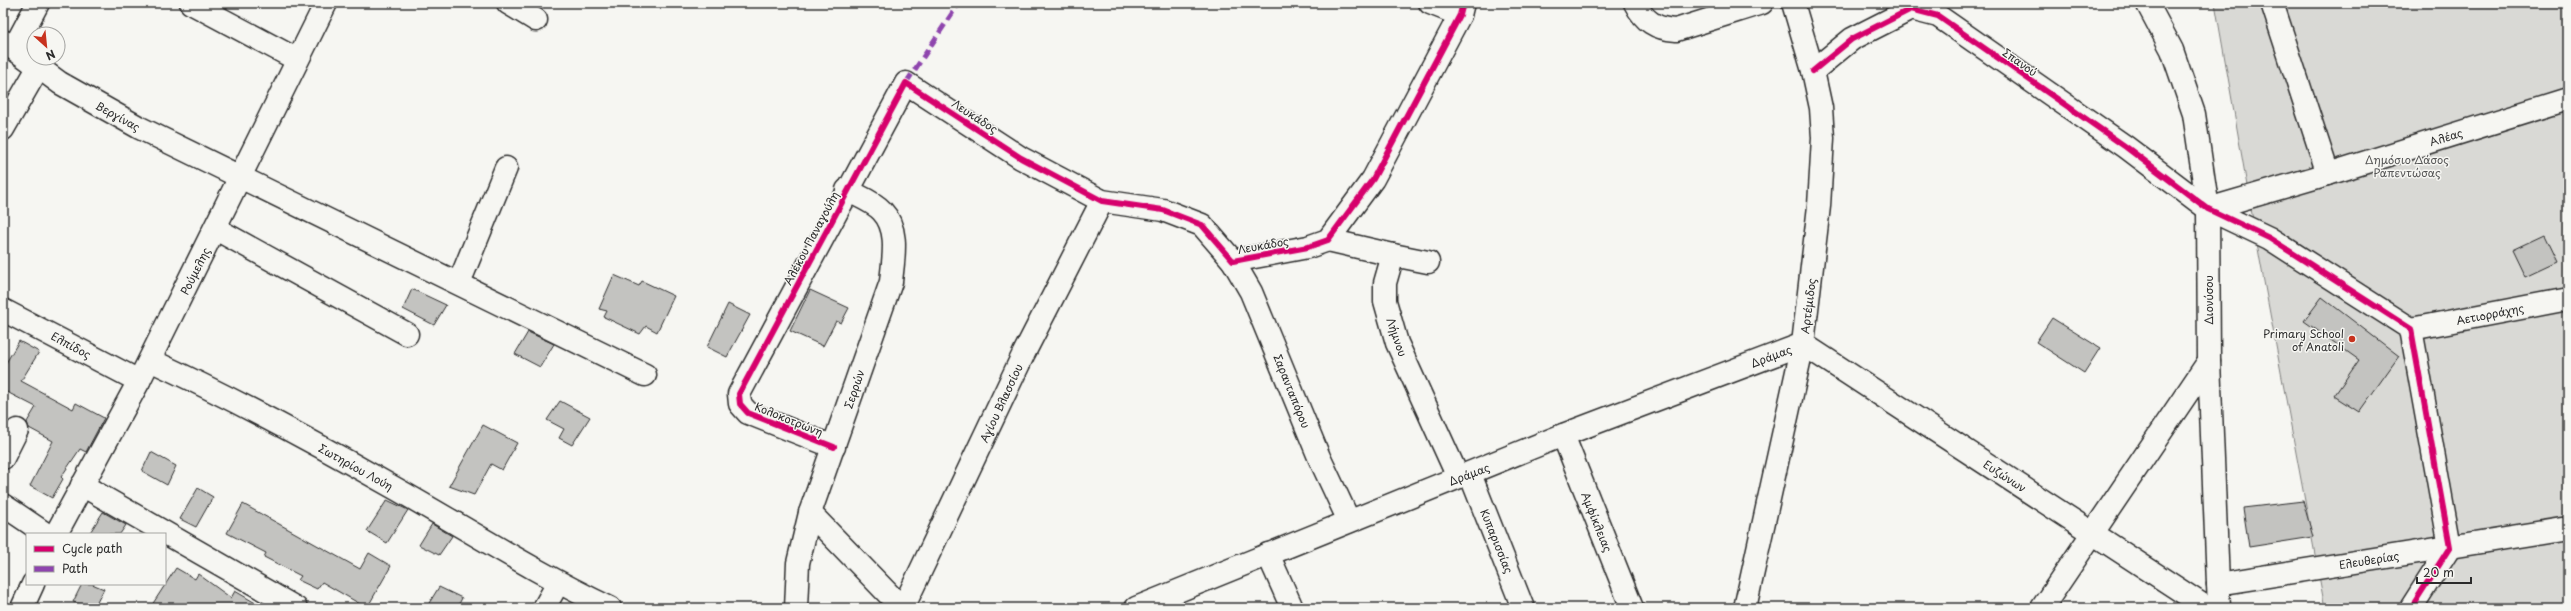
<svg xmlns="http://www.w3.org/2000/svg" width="2571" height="611" viewBox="0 0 2571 611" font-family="'Playpen Sans',sans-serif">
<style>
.green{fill:#d9d9d5;stroke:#828280}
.building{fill:#c3c3c0;stroke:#2b2b2b}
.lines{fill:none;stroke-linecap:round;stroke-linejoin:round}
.minor-casing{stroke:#2b2b2b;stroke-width:25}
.major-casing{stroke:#2b2b2b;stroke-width:25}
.minor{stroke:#f6f6f2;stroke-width:22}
.major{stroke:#f6f6f2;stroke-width:22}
.quiet{stroke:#8e44ad;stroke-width:5;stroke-dasharray:10 5;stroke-linecap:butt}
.cycleway-casing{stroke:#f6f6f2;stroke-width:8}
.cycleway{stroke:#d6006c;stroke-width:6}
.poi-dot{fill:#c8321e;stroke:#f6f6f2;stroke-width:1.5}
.labels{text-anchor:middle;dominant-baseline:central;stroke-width:3;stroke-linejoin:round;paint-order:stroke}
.street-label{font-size:11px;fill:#2b2b2b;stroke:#f6f6f2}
.park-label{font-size:11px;fill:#565656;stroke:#f6f6f2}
.poi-label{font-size:11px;fill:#2b2b2b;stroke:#f6f6f2;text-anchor:end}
</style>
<rect width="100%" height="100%" fill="#f6f6f2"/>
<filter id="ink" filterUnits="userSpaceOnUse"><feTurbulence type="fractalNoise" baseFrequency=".025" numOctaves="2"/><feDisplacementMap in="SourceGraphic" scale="8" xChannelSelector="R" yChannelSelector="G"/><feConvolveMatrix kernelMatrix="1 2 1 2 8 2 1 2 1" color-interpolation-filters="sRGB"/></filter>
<g filter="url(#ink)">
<polygon class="green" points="2215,3 2568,3 2568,608 2325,608 2260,260"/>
<g class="building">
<polygon points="2544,235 2557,262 2525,277 2512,250"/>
<polygon points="614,275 639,286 642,281 674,296 657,332 646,326 640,334 604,317 607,311 599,309"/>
<polygon points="412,289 446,305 434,325 403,309"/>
<polygon points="810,290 849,308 841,323 836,321 823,346 790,331"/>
<polygon points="2322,297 2399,356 2359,412 2334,396 2359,360 2304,321"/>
<polygon points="728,304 750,315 727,357 707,347"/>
<polygon points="2052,318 2100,348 2084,373 2036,342"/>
<polygon points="528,332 554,344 540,367 515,354"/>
<polygon points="19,341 39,352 21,381 73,409 76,403 104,418 86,452 80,449 61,477 63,479 52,498 30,486 53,441 29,428 27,422 36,407 3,390 3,368"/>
<polygon points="560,401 590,417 572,445 559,438 564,429 547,420"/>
<polygon points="483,425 517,443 502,470 491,464 474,495 449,486"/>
<polygon points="151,452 176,466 167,485 142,471"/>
<polygon points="198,488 213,497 196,527 180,519"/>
<polygon points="387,500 408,510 387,543 367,531"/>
<polygon points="2303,501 2313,537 2249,547 2243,508"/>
<polygon points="243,504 360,569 369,553 391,566 367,608 322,582 317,589 298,580 301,576 264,557 266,553 227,533"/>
<polygon points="103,512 126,525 120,534 89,534"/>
<polygon points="432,524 452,536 439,555 419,545"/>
<polygon points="176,568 195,579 198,574 231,598 235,591 264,608 150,608"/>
<polygon points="82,584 92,584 104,589 94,608 73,602"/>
<polygon points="439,587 462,598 457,608 426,608"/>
</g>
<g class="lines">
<defs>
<g id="minor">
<polyline points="191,3 296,59"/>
<polyline points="508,3 536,20"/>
<polyline points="1430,3 1460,15"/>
<path d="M1635,3C1644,21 1656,29 1676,30L1762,3"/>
<polyline points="2272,3 2328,174"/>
<polyline points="3,41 60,83 140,128 645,375"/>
<polyline points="14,48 38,3"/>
<polyline points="1813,71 1852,39 1911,9 1938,16 2126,147 2208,209 2269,238 2411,329 2450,547 2411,608"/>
<polyline points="3,129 38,68"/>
<polyline points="2208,209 2328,174 2568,99"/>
<polyline points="216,229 407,334"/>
<polyline points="1328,240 1393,255 1385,283 1385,301 1397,343 1458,477"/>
<polyline points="1393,255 1428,262"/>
<polyline points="1233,261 1251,292 1319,457 1349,521"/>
<polyline points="459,283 506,168"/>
<polyline points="3,310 139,381"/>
<polyline points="2411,329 2568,299"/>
<polyline points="1803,344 2207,608"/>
<path d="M150,360C232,398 312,441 391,486C464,527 534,572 610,608"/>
<polyline points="1563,435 1632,608"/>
<polyline points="834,447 748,413 740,404 739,394 906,83 1021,158 1102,201 1163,210 1202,225 1233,261 1308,247 1328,240 1373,179 1460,15 1463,3"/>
<polyline points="3,458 17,430"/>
<polyline points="1470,474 1523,608"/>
<polyline points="82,485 296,608"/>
<polyline points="3,505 46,534"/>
<polyline points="810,513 902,608"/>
<polyline points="56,534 139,381 326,3"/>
<polyline points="1268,554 1292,608"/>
<polyline points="2218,584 2568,528"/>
<polyline points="22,608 33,584"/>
<polyline points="544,608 558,583"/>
<path d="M796,608L798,563L810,513L891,282C893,259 900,230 882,211C874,202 858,196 847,190"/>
<polyline points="903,608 1024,353 1102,201"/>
<polyline points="1136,608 1563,435 1803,344"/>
<polyline points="1745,608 1803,344 1819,206 1823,138 1821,108 1813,71 1793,3"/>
<polyline points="2042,608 2209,361"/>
</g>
<polyline id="major" points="2147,3 2172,50 2194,114 2208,209 2209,361 2219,608"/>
</defs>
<use href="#minor" class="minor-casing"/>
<use href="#major" class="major-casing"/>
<use href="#minor" class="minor"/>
<use href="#major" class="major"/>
<polyline class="quiet" points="906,83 959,3"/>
<defs>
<g id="cycleway">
<polyline points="1813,71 1852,39 1911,9 1938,16 2126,147 2208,209 2269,238 2411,329 2450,547 2411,608"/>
<polyline points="834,447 748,413 740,404 739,394 906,83 1021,158 1102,201 1163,210 1202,225 1233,261 1308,247 1328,240 1373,179 1460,15 1463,3"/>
</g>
</defs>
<use href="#cycleway" class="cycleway-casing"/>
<use href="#cycleway" class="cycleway"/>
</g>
</g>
<circle class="poi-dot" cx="2352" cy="339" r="4"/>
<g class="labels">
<g class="street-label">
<text transform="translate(2020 62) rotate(35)">Σπανού</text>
<text transform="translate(118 116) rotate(29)">Βεργίνας</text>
<text transform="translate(975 116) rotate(33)">Λευκάδος</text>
<text transform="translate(2446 137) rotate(-17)">Αλέας</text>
<text transform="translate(811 238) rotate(-62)">Αλέκου Παναγούλη</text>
<text transform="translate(1263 245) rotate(-10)">Λευκάδος</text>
<text transform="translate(195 271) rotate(-63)">Ρούμελης</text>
<text transform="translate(2208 300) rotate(-90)">Διονύσου</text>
<text transform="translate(1808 306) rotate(-83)">Αρτέμιδος</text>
<text transform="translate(2490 314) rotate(-11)">Αετιορράχης</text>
<text transform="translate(1397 337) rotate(71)">Λήμνου</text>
<text transform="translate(71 345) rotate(28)">Ελπίδος</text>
<text transform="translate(1771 356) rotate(-21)">Δράμας</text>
<text transform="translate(854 389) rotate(-71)">Σερρών</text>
<text transform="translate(1292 391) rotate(68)">Σαρανταπόρου</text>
<text transform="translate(1001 403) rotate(-65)">Αγίου Βλασσίου</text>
<text transform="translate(789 419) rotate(22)">Κολοκοτρώνη</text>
<text transform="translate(356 467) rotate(29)">Σωτηρίου Λούη</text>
<text transform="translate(1469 474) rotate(-21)">Δράμας</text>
<text transform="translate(2005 476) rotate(33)">Ευζώνων</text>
<text transform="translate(1597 522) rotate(68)">Αμφίκλειας</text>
<text transform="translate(1497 541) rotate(68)">Κυπαρισσίας</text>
<text transform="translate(2369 560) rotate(-9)">Ελευθερίας</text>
</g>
<g class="park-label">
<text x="2407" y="159">Δημόσιο Δάσος<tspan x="2407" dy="13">Ραπεντώσας</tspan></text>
</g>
<g class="poi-label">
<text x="2344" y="333">Primary School<tspan x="2344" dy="13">of Anatoli</tspan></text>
</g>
</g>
<rect width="2571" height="611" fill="none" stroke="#f6f6f2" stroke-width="16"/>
<rect x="8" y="8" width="2555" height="595" fill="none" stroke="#2b2b2b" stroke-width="1.5" filter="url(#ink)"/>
<rect x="26" y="533" width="140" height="52" fill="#f6f6f2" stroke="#a5a5a2"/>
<rect x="34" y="546" width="20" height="6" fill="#d6006c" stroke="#a5a5a2"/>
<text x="62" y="553" font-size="12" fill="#2b2b2b">Cycle path</text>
<rect x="34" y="566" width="20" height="6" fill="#8e44ad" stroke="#a5a5a2"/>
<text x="62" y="573" font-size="12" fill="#2b2b2b">Path</text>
<g transform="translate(46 46) rotate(153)"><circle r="19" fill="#f6f6f2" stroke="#a5a5a2"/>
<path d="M0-3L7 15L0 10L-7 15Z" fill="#c8321e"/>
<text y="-6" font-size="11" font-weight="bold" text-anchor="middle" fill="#2b2b2b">N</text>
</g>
<path d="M2417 577v6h54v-6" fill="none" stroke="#2b2b2b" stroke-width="2"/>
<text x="2423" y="577" font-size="12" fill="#2b2b2b" stroke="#f6f6f2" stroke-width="3" paint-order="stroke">20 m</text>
</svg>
